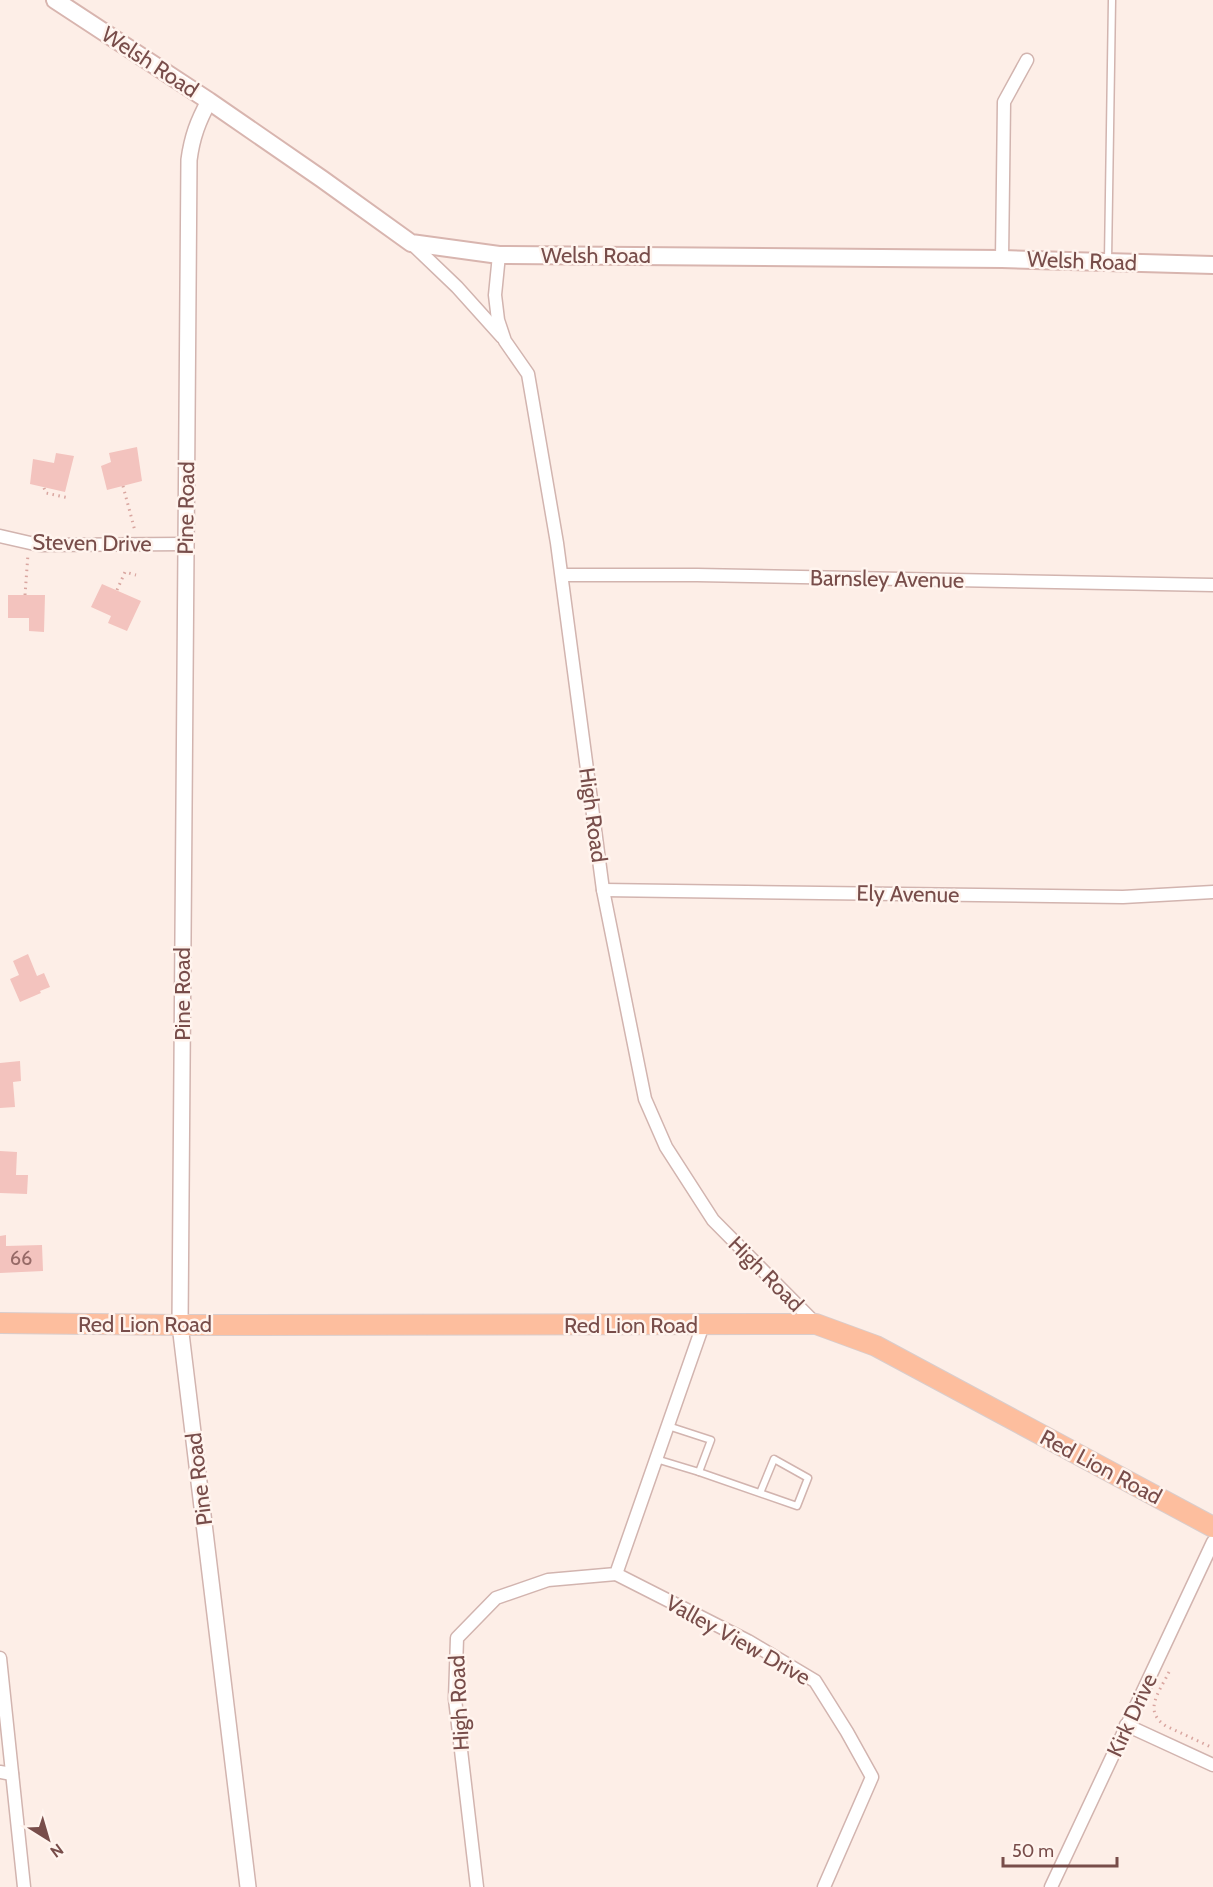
<svg xmlns="http://www.w3.org/2000/svg" width="1213" height="1887" viewBox="0 0 1213 1887" font-family="Cabin,sans-serif">
<style>
.building{fill:#f3c3be}
.lines{fill:none;stroke-linecap:round;stroke-linejoin:round}
.service-casing{stroke:#d2b4af;stroke-width:9}
.minor-casing{stroke:#d2b4af;stroke-width:15}
.tertiary-casing{stroke:#d2b4af;stroke-width:18}
.secondary-casing{stroke:#d8b5af;stroke-width:20}
.primary-casing{stroke:#d9cdcc;stroke-width:22}
.path{stroke:#d9a6a0;stroke-width:3;stroke-dasharray:1.5 4.5;stroke-linecap:butt}
.service{stroke:#fff;stroke-width:6}
.minor{stroke:#fff;stroke-width:12}
.tertiary{stroke:#fff;stroke-width:15}
.secondary{stroke:#fff;stroke-width:16}
.primary{stroke:#fdbe9e;stroke-width:20}
.labels{text-anchor:middle;dominant-baseline:central;stroke-width:5;stroke-linejoin:round;paint-order:stroke}
.number-label{font-size:20px;fill:#976a67}
.street-label{font-size:22px;fill:#784d4a;stroke:#fff4ee}
</style>
<rect width="100%" height="100%" fill="#fdeee7"/>
<g class="building">
<polygon points="137,447 142,481 107,490 101,466 111,462 109,453"/>
<polygon points="56,453 74,456 65,492 30,484 33,459 54,463"/>
<polygon points="102,584 141,601 127,631 108,623 111,616 91,607"/>
<polygon points="8,595 45,595 44,632 29,631 29,618 8,618"/>
<polygon points="28,954 37,976 44,973 50,987 40,991 41,993 20,1002 10,979 19,975 13,961"/>
<polygon points="20,1061 21,1081 13,1082 15,1107 0,1108 0,1063"/>
<polygon points="0,1151 17,1152 16,1175 28,1175 27,1194 0,1193"/>
<polygon points="6,1235 6,1246 42,1245 43,1271 0,1273 0,1236"/>
</g>
<g class="lines">
<defs>
<g id="service">
<polyline points="1108,260 1112,0"/>
<polyline points="656,1459 699,1472 711,1440 668,1426"/>
<polyline points="699,1472 797,1506 808,1478 774,1459 760,1493"/>
</g>
<g id="minor">
<polyline points="411,243 457,287 502,337"/>
<polyline points="499,255 495,295 498,320 505,341 528,374 557,543 603,890 645,1099 666,1147 713,1220 816,1324"/>
<polyline points="1002,259 1004,102 1027,60"/>
<polyline points="0,536 39,545 185,544"/>
<polyline points="562,575 697,575 1213,585"/>
<polyline points="603,890 1123,897 1213,892"/>
<polyline points="616,1574 748,1641 815,1681 847,1732 872,1777 824,1887"/>
<polyline points="0,1658 24,1887"/>
<polyline points="1126,1725 1213,1765"/>
<polyline points="0,1772 12,1774"/>
<polyline points="477,1887 455,1699 457,1638 496,1598 548,1580 616,1574 703,1325"/>
<polyline points="1051,1887 1213,1542"/>
</g>
<path id="tertiary" d="M209,101C198,121 192,137 189,160L180,1325L248,1887"/>
<polyline id="secondary" points="55,0 209,101 322,179 411,243 499,255 1002,259 1213,265"/>
<polyline id="primary" points="0,1323 180,1325 816,1324 876,1346 1213,1527"/>
</defs>
<use href="#service" class="service-casing"/>
<use href="#minor" class="minor-casing"/>
<use href="#tertiary" class="tertiary-casing"/>
<use href="#secondary" class="secondary-casing"/>
<use href="#primary" class="primary-casing"/>
<g class="path">
<polyline points="123,486 135,531"/>
<polyline points="44,488 46,493 69,498"/>
<polyline points="117,590 125,572 136,575"/>
<polyline points="25,595 28,554"/>
<path d="M1169,1672C1160,1691 1142,1711 1166,1726L1213,1748"/>
</g>
<use href="#service" class="service"/>
<use href="#minor" class="minor"/>
<use href="#tertiary" class="tertiary"/>
<use href="#secondary" class="secondary"/>
<use href="#primary" class="primary"/>
</g>
<g class="labels">
<g class="number-label">
<text x="21" y="1258">66</text>
</g>
<g class="street-label">
<text transform="translate(150 62) rotate(33)">Welsh Road</text>
<text x="596" y="255">Welsh Road</text>
<text transform="translate(1082 261) rotate(2)">Welsh Road</text>
<text transform="translate(186 508) rotate(-89)">Pine Road</text>
<text transform="translate(92 543) rotate(1)">Steven Drive</text>
<text transform="translate(887 579) rotate(1)">Barnsley Avenue</text>
<text transform="translate(593 815) rotate(82)">High Road</text>
<text transform="translate(908 894) rotate(1)">Ely Avenue</text>
<text transform="translate(182 994) rotate(-90)">Pine Road</text>
<text transform="translate(766 1274) rotate(45)">High Road</text>
<text x="145" y="1324">Red Lion Road</text>
<text x="631" y="1325">Red Lion Road</text>
<text transform="translate(1101 1467) rotate(28)">Red Lion Road</text>
<text transform="translate(199 1479) rotate(-97)">Pine Road</text>
<text transform="translate(738 1640) rotate(29)">Valley View Drive</text>
<text transform="translate(459 1703) rotate(-93)">High Road</text>
<text transform="translate(1132 1715) rotate(-65)">Kirk Drive</text>
</g>
</g>
<g transform="translate(48 1839) rotate(143)" stroke="#fff4ee" stroke-width="4.5" paint-order="stroke">
<path d="M0-4.5L10 22L0 15L-10 22Z" fill="#784d4a"/>
<text y="-9" font-size="16" font-weight="bold" text-anchor="middle" fill="#784d4a">N</text>
</g>
<path d="M1003 1857v9h114v-9" fill="none" stroke="#784d4a" stroke-width="3"/>
<text x="1012" y="1857" font-size="18" fill="#784d4a" stroke="#fff4ee" stroke-width="4.5" paint-order="stroke">50 m</text>
</svg>
